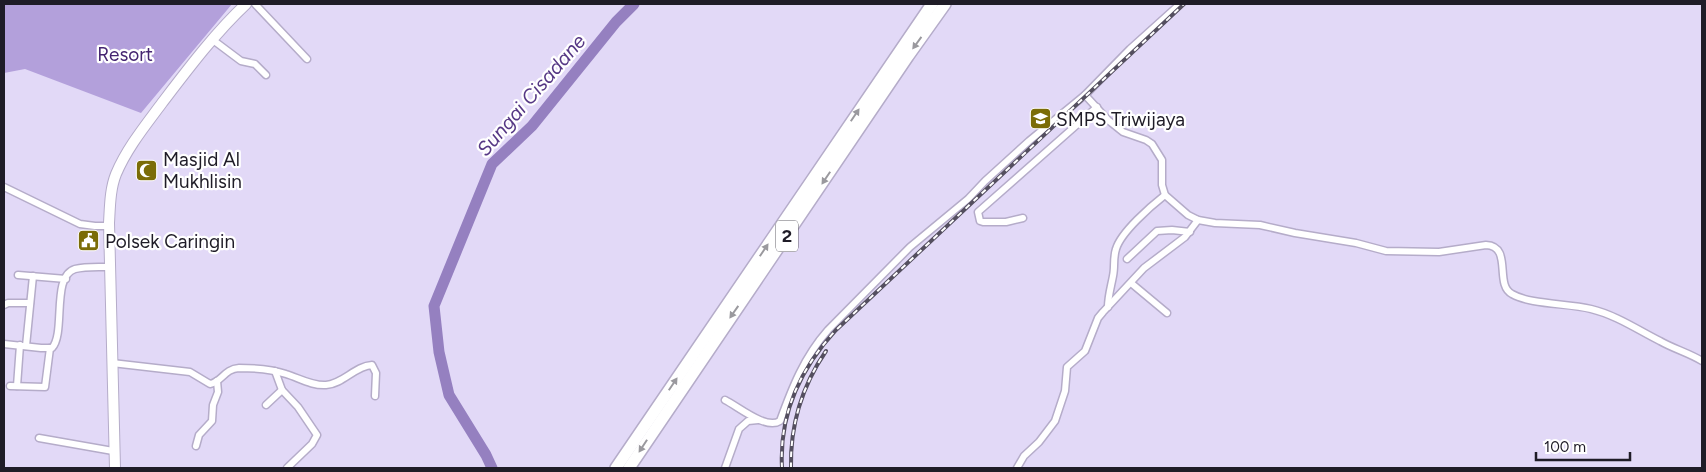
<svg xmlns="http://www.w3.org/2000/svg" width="1706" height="472" viewBox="0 0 1706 472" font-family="Figtree,sans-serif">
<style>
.green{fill:#b3a0db}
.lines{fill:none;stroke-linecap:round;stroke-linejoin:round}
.river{stroke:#9580c0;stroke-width:11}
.minor-casing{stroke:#b5acc9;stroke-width:9}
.trunk-casing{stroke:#b5acc9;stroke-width:12}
.motorway-casing{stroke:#b5acc9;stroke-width:14}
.minor{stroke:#fff;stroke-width:6}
.trunk{stroke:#fff;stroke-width:10}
.motorway{stroke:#fff;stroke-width:11}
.rail-casing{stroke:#544f5f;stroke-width:4}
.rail{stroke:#fff;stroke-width:2;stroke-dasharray:5.5;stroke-linecap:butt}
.oneway{fill:#9a999e}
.labels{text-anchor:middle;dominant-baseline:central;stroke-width:4.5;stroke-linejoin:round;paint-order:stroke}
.shield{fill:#fff;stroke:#626068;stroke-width:1}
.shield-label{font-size:18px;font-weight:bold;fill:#1f1c27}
.park-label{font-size:19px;fill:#452571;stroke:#fff}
.poi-label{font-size:19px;fill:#1f1c27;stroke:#fff;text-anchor:start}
.water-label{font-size:20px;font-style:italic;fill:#563885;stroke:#fff}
</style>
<rect width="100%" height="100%" fill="#e2d9f7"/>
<polygon class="green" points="4,4 232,4 141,113 25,69 4,73"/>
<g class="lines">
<polyline class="river" points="492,468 486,455 449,395 439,352 434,306 492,164 532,126 616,22 634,4"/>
<defs>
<g id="minor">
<polyline points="255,4 307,59"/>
<path d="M1180,4L1130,49L1085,95L1108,120L1123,132L1146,140L1152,144L1162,160V185L1165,195L1188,215L1198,220L1215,223L1260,225L1295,233L1356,243L1386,251L1439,252L1486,245C1513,246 1494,285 1512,294C1531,305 1568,303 1591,309C1616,315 1638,330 1660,341C1674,349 1689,353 1702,361"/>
<polyline points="213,40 241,61 255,64 266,75"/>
<polyline points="4,187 80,224 95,226 110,226"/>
<polyline points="1023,218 1006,222 983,222 980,221 978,212 1097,107"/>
<polyline points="1127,259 1157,231 1172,230 1190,232"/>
<polyline points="18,275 66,279"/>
<polyline points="1131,283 1167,313"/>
<polyline points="4,305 8,303 30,303"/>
<path d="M1108,307C1108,296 1111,287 1113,276C1115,267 1113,258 1116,249C1121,232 1151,206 1165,195"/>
<path d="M4,344L41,348H52C66,333 51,276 75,269C86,266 99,267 110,267"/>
<polyline points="26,346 33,276"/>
<path d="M112,363L190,372L210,384C222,382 224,369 239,368C255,368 271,369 286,374C299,378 312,386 326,385C343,384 355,366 372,365L376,373L375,396"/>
<polyline points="275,371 282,390 298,407 317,435 312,444 287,468"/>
<polyline points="10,386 45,387 50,348"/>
<polyline points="17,386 20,345"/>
<path d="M725,400C739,407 766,430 780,421C792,388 804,357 828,330L910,247L968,199L985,181L1029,141L1085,95"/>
<polyline points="266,405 282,390"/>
<polyline points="39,438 113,451"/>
<polyline points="196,446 199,435 212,421 213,405 218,392 217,381"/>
<polyline points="725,468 739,429 748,421 758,420"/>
<polyline points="1017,468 1024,456 1039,442 1055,421 1065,391 1067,367 1085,351 1098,318 1103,312 1144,268 1185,237 1198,220"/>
</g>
<path id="trunk" d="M115,468L109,223C110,206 110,189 116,174C127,148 145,126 162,103C188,69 215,33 246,4"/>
<g id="motorway">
<polyline points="616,468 932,4"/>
<polyline points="629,468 908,56 945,4"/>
</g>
</defs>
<use href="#minor" class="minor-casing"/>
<use href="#trunk" class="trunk-casing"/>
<use href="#motorway" class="motorway-casing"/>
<use href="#minor" class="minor"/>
<use href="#trunk" class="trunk"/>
<use href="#motorway" class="motorway"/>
<defs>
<g id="rail">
<path d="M782,468C779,414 800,369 836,330L1184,4"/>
<path d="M791,468C790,426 802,386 826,351"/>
</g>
</defs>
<use href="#rail" class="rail-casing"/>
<use href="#rail" class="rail"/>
</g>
<defs><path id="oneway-solid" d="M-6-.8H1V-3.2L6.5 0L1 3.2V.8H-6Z" transform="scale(1.25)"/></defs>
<g class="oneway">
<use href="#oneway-solid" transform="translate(917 43) rotate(126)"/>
<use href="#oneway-solid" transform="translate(855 115) rotate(-56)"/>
<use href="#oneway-solid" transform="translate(826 178) rotate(124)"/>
<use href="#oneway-solid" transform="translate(764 250) rotate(-56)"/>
<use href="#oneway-solid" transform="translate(734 312) rotate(125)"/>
<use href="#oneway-solid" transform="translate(673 384) rotate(-56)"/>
<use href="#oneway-solid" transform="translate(643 446) rotate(123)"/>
</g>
<defs>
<symbol id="school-square" viewBox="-11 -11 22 22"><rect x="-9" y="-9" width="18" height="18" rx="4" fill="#7b6c07" stroke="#fff"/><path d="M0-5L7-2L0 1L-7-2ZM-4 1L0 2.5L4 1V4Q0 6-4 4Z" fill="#fff"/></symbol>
<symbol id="mosque-square" viewBox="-11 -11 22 22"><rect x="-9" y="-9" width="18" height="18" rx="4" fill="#7b6c07" stroke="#fff"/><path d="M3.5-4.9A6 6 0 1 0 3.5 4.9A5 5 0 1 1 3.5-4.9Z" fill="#fff"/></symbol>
<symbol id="civic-square" viewBox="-11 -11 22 22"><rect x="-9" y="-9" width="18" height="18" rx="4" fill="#7b6c07" stroke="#fff"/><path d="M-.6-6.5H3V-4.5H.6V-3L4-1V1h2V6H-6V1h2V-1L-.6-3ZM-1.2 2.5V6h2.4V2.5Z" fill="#fff"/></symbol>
</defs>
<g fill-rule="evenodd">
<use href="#school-square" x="1028" y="106" width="25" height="25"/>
<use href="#mosque-square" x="134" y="158" width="25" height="25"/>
<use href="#civic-square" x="76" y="228" width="25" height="25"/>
</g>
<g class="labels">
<rect class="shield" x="776" y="220.5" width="22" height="31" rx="4"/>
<g class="shield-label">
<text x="787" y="236">2</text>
</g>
<g class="park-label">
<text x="125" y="54">Resort</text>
</g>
<g class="poi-label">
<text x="1056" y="119">SMPS Triwijaya</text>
<text x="163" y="159">Masjid Al<tspan x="163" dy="22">Mukhlisin</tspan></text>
<text x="105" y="241">Polsek Caringin</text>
</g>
<g class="water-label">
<text transform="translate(531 95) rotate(-49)">Sungai Cisadane</text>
</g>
</g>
<rect width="1706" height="472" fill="none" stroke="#1f1c27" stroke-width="10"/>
<path d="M1536 452v8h94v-8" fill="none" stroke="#1f1c27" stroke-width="2.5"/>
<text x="1544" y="452" font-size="15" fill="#1f1c27" stroke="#ffffff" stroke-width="4" paint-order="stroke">100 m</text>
</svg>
